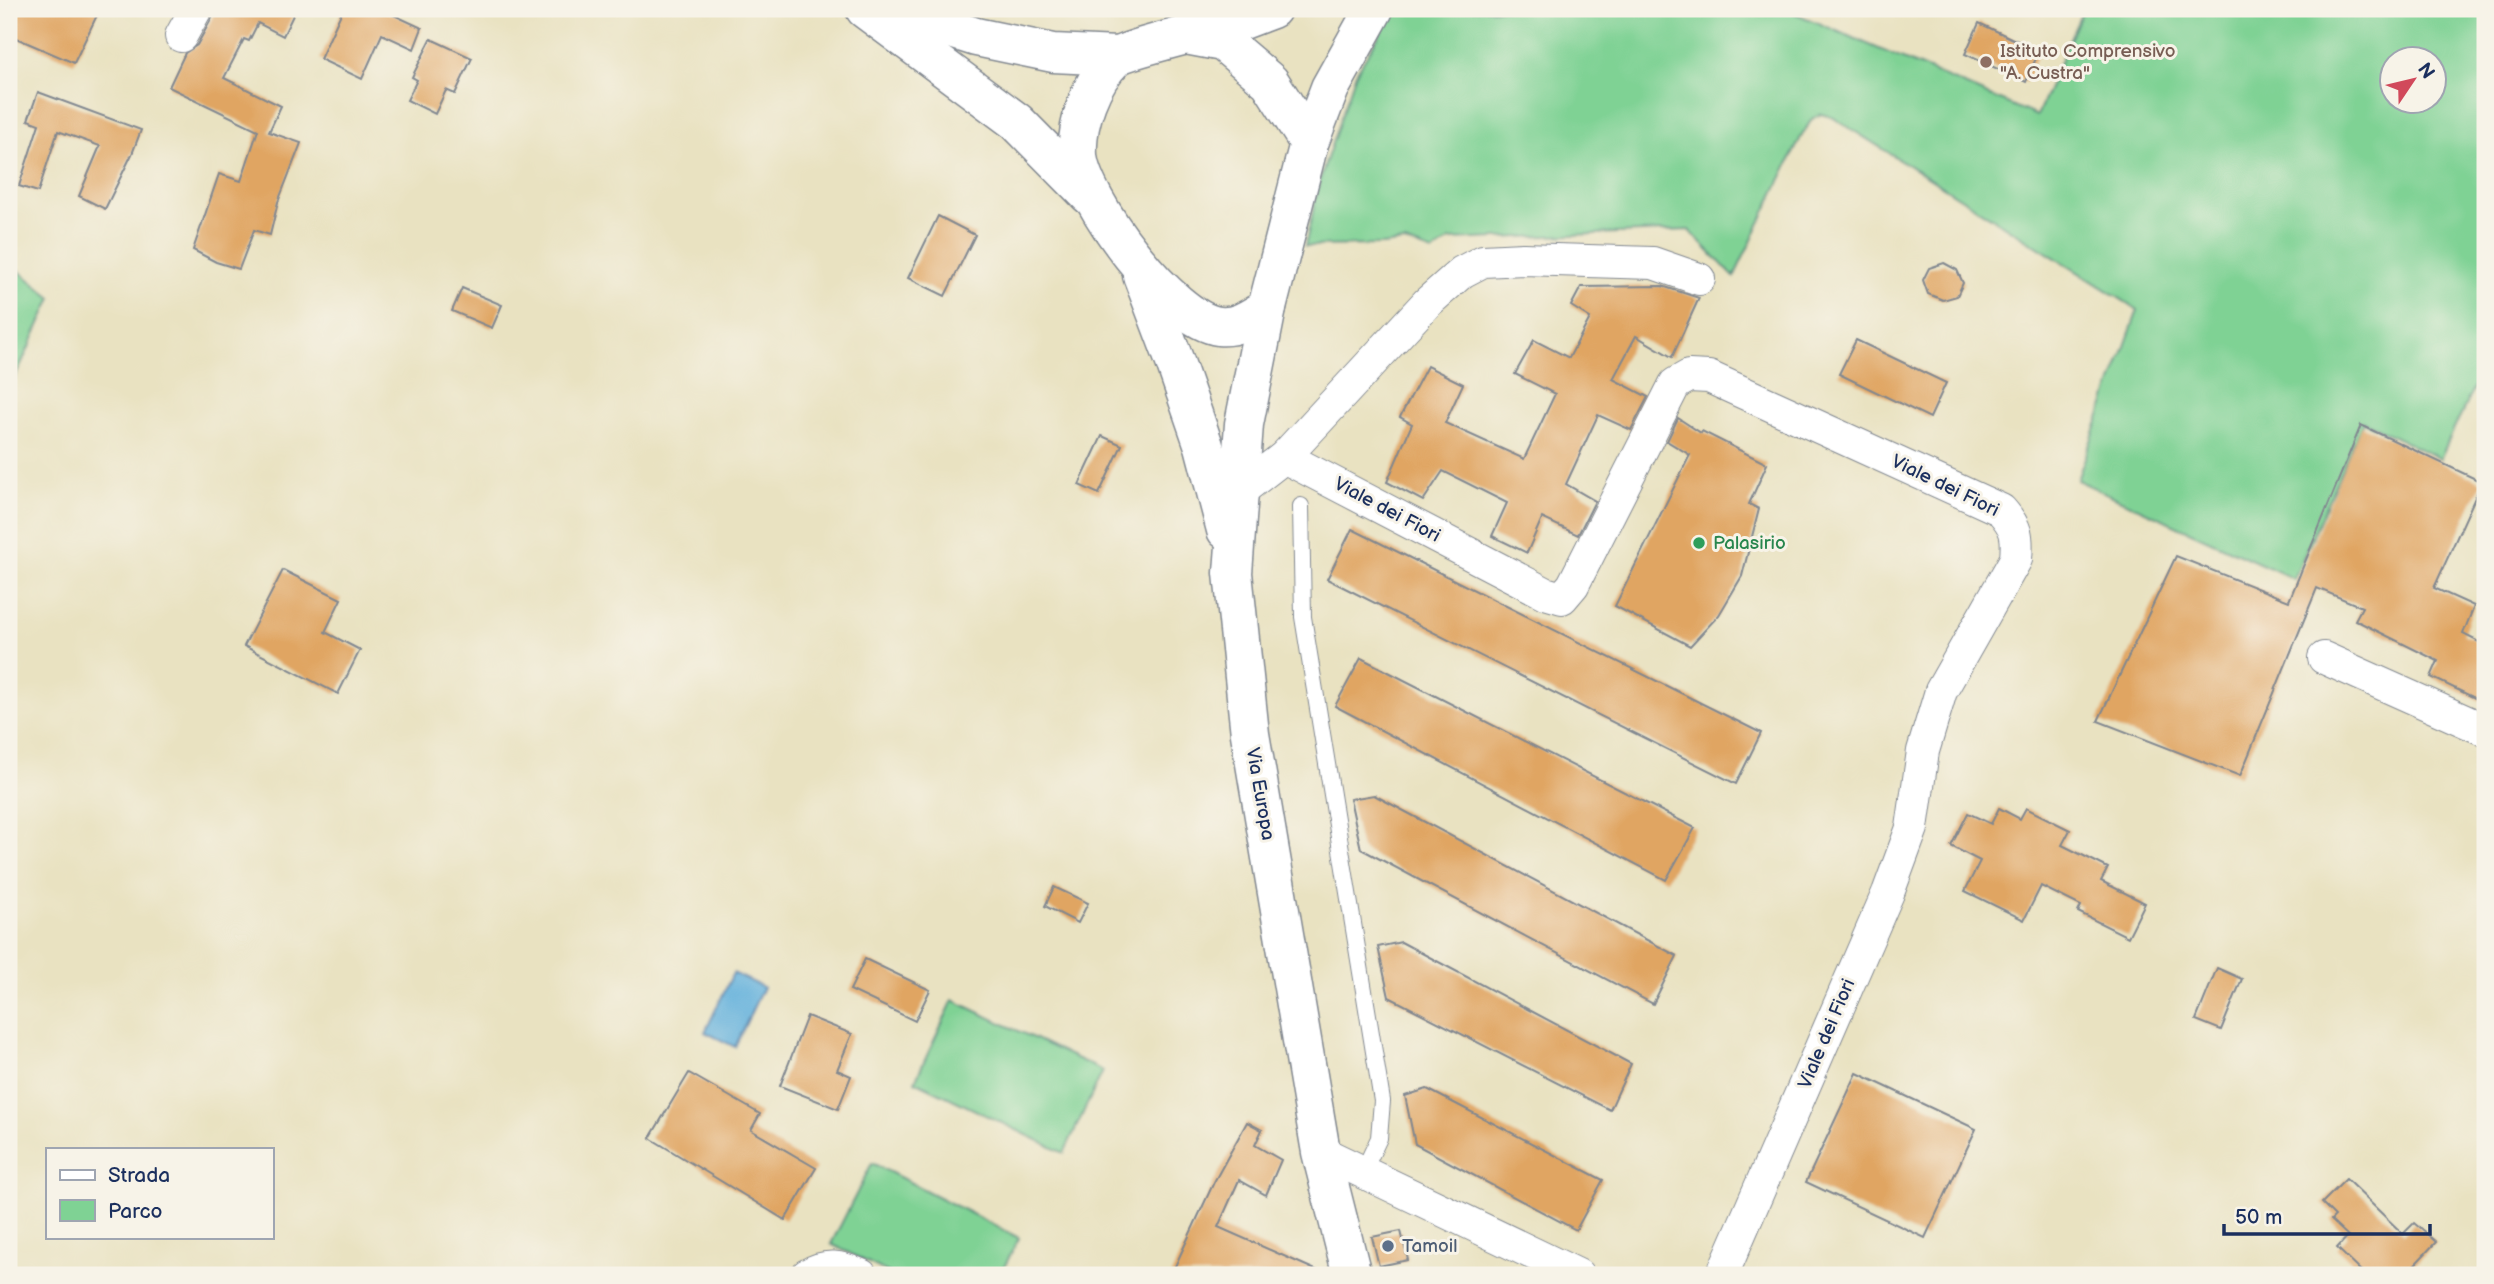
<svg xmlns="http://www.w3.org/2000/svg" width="2494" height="1284" viewBox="0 0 2494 1284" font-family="'Balsamiq Sans',sans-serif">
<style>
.green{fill:#7fd294;stroke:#4d8079;stroke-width:2;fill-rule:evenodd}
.water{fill:#63b1dc;stroke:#3f709d;stroke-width:2}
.building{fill:#e0a562}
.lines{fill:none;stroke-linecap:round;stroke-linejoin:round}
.service-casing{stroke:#828890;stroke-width:18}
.minor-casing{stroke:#828890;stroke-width:34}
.tertiary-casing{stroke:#828890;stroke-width:41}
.service{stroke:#fff;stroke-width:16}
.minor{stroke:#fff;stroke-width:32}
.tertiary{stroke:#fff;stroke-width:38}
.education-dot{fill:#8d6e63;stroke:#f7f3e8;stroke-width:2.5}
.leisure-dot{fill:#2e9e5b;stroke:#f7f3e8;stroke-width:2.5}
.service-dot{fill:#5c6f8a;stroke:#f7f3e8;stroke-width:2.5}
.labels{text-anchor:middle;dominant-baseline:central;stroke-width:6;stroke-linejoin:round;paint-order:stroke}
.education-label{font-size:19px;fill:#785e54;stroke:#f7f3e8;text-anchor:start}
.street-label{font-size:19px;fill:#1b2f5e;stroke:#f7f3e8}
.leisure-label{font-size:19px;fill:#27864d;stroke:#f7f3e8;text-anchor:start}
.service-label{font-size:19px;fill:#4e5e75;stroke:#f7f3e8;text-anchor:start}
</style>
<rect width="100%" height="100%" fill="#f7f3e8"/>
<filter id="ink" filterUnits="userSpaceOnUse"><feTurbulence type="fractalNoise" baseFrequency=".0143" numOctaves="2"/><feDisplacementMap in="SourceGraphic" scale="14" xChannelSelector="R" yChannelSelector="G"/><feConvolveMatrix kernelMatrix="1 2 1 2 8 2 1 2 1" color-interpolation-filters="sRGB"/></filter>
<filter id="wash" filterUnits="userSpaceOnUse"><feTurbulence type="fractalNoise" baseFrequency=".00686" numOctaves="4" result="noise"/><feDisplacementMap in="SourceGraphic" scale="28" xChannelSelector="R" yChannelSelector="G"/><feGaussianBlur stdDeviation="1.57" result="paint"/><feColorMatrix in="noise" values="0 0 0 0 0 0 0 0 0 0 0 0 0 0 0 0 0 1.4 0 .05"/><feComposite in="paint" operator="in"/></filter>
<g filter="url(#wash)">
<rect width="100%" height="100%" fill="#e9e2c1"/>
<g class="green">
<path d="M1395,9H1785L2037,116L2083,9H2485V363L2440,459L2363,421L2294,579L2077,480L2138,310L1832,117L1821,114L1812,119L1802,135L1734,277L1689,230L1450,240L1433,252L1405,242L1382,245L1305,246L1321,176L1356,73ZM2392,60H2434V102H2392Z"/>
<polygon points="9,263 52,298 9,390"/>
<polygon points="953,1000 1103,1071 1064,1153 915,1081"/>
<polygon points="872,1163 1019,1238 1000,1275 893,1275 831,1244"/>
</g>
<polygon class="water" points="733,973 763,987 735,1047 705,1032"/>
<g id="blocks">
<g class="building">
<polygon points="9,9 100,9 74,63 9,35"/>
<polygon points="214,9 296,9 283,36 258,23 249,41 244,39 224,78 281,106 269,132 301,143 278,202 270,235 254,230 239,269 216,262 193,250 219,174 241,181 258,130 169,87 185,53 197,45 212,18"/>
<polygon points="343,9 381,9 422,28 414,49 382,34 362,79 320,59"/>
<polygon points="1979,23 2039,51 2026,82 1965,54"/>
<polygon points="431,39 472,58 455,94 446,90 435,114 407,100 417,80 412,77"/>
<polygon points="38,92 141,130 132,154 105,209 79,196 100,146 58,131 38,192 19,186 39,124 28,120"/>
<polygon points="938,216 975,235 945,296 908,278"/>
<polygon points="1944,263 1957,270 1963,283 1957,296 1943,300 1928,294 1923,280 1929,268"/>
<polygon points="1662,286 1699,298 1672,357 1636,336 1613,379 1648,397 1631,430 1598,415 1566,484 1595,501 1578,535 1542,518 1527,553 1492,536 1507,503 1443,471 1423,501 1387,482 1412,424 1400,417 1427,366 1463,384 1445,423 1524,459 1555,394 1515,374 1534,340 1569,358 1590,318 1571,306 1581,287"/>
<polygon points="462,288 502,305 492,328 452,311"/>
<polygon points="1856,340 1946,383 1930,418 1839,374"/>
<polygon points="1678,418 1701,433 1702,431 1767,464 1749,504 1759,509 1742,576 1719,615 1690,646 1615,606 1690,455 1667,441"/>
<polygon points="2361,425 2482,482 2434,588 2474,606 2463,634 2485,645 2485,703 2431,677 2438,661 2355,620 2362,607 2317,588 2240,776 2098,721 2176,556 2289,601"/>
<polygon points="1102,436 1122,445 1099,494 1079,485"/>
<polygon points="1352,529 1761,733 1736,784 1327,579"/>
<polygon points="283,570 341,599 325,632 360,650 338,694 244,646"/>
<polygon points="1361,658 1695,828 1666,880 1335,706"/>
<polygon points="1374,795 1677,956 1653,1004 1361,849 1350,799"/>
<polygon points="1999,808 2020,819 2026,808 2070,830 2062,845 2108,868 2101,881 2145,903 2128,937 2078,912 2081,906 2041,886 2024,920 1965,891 1980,861 1951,846 1968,813 1991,824"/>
<polygon points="1054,887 1088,903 1078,923 1045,906"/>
<polygon points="1401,942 1631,1064 1610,1110 1389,997 1378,947"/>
<polygon points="865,959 930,990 915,1021 850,990"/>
<polygon points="2217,968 2242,979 2221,1030 2196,1020"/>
<polygon points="807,1016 852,1034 837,1070 851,1076 838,1109 780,1086"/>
<polygon points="689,1073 760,1114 751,1130 816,1168 785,1220 650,1138"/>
<polygon points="1857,1073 1976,1129 1925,1238 1806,1182"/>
<polygon points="1427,1089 1603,1180 1576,1230 1415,1144 1405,1096"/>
<polygon points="1247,1122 1262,1130 1255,1145 1281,1160 1266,1195 1239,1180 1218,1227 1327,1275 1171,1275 1214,1182"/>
<polygon points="2346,1179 2403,1234 2414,1223 2436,1242 2405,1275 2365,1275 2337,1248 2348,1236 2331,1220 2335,1216 2322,1203"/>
<polygon points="1401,1231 1408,1260 1379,1266 1372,1237"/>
</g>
</g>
</g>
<g filter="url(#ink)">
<use href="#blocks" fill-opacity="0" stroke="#828890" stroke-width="2"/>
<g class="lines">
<defs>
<polyline id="service" points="1301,506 1303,617 1382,1101 1379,1138 1363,1172"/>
<g id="minor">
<polyline points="181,36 196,9"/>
<path d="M1284,457L1545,593L1562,598L1573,585L1675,384L1689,376L1709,377L2001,510C2017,528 2018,536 2016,559L1941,691L1923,751L1912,828L1888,893L1722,1275"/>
<polyline points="1239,492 1284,457 1427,303 1462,272 1483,261 1523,259 1653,263 1699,279"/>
<polyline points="2324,658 2485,730"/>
<polyline points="1321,1152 1578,1275"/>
<path d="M807,1275C826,1263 841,1267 861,1275"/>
</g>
<g id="tertiary">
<polyline points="865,9 1017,122 1089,195"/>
<polyline points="889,9 976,37 1053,53 1117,56"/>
<polyline points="1190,34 1243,20 1272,9"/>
<path d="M1186,35L1223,42L1270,82L1309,143L1267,308C1252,317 1238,328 1219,326C1172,321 1081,200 1078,155C1076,123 1091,81 1115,58C1123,51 1172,39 1186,35Z"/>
<polyline points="1309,143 1330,88 1374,9"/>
<polyline points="1142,275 1175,362 1204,446 1226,530"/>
<polyline points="1267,308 1244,424 1233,573 1250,734 1321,1152 1352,1275"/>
</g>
</defs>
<use href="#service" class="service-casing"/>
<use href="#minor" class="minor-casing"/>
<use href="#tertiary" class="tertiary-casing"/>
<use href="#service" class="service"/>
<use href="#minor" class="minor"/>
<use href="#tertiary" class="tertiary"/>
</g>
</g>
<circle class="education-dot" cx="1986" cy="62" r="7"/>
<circle class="leisure-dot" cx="1699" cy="543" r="7"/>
<circle class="service-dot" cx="1388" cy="1246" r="7"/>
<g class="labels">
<g class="education-label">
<text x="2000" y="51">Istituto Comprensivo<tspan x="2000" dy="22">"A. Custra"</tspan></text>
</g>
<g class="street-label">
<text transform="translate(1945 486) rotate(26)">Viale dei Fiori</text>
<text transform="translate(1387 510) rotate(28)">Viale dei Fiori</text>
<text transform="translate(1260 794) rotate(80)">Via Europa</text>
<text transform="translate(1827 1034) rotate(-67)">Viale dei Fiori</text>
</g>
<g class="leisure-label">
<text x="1713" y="543">Palasirio</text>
</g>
<g class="service-label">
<text x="1402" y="1246">Tamoil</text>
</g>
</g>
<rect width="2494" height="1284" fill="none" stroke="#f7f3e8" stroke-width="35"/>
<rect x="46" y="1148" width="228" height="91" fill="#f7f3e8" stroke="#9fa5b1" stroke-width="2"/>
<rect x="60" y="1170" width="35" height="10" fill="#ffffff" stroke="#9fa5b1" stroke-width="2"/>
<text x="108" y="1182" font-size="21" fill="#1b2f5e">Strada</text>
<rect x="60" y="1200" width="35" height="21" fill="#7fd294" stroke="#9fa5b1" stroke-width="2"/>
<text x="108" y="1218" font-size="21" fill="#1b2f5e">Parco</text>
<g transform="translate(2413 80) rotate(55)"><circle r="33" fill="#f7f3e8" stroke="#9fa5b1" stroke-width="2"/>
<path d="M0-5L12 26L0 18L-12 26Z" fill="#d1495b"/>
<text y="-10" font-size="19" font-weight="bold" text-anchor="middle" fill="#1b2f5e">N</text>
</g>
<path d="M2224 1224v10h206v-10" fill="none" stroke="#1b2f5e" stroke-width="3.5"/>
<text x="2235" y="1224" font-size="21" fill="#1b2f5e" stroke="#f7f3e8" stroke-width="5" paint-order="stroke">50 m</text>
</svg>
